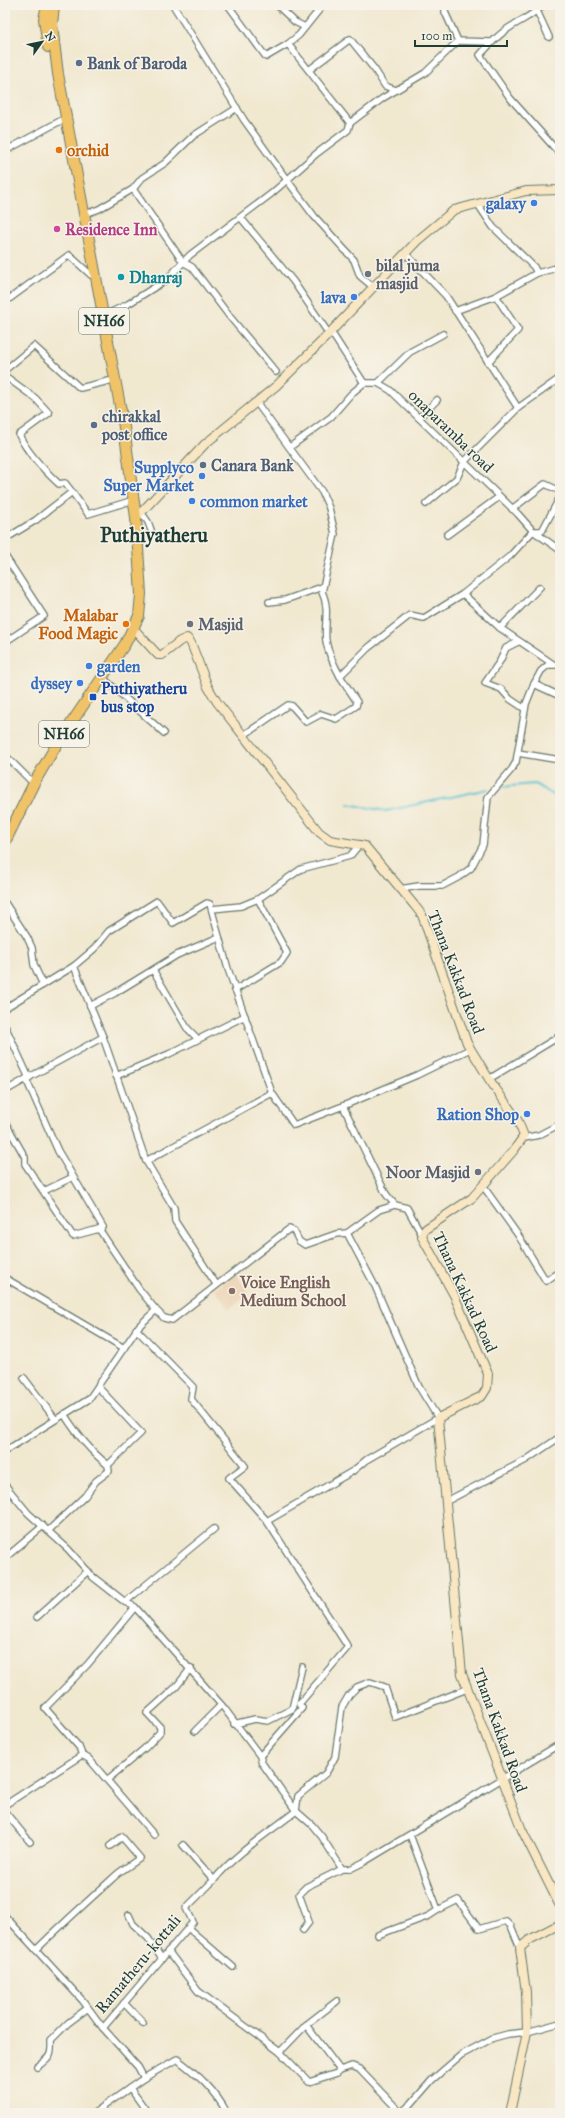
<svg xmlns="http://www.w3.org/2000/svg" width="565" height="2118" viewBox="0 0 565 2118" font-family="'IM FELL Great Primer',serif">
<style>
.built{fill:#eed7bb}
.lines{fill:none;stroke-linecap:round;stroke-linejoin:round}
.stream{stroke:#57c3d1;stroke-width:2}
.street-casing{stroke:#68796b;stroke-width:8}
.secondary-casing{stroke:#68796b;stroke-width:10}
.highway-casing{stroke:#68796b;stroke-width:12}
.street{stroke:#fff;stroke-width:5.5}
.secondary{stroke:#f9e7c3;stroke-width:8}
.highway{stroke:#f1c369;stroke-width:10}
.service-dot{fill:#5c6f8a;stroke:#f7f3e8;stroke-width:1.5}
.food-dot{fill:#e8710a;stroke:#f7f3e8;stroke-width:1.5}
.shop-dot{fill:#3f7fe0;stroke:#f7f3e8;stroke-width:1.5}
.hotel-dot{fill:#d1479c;stroke:#f7f3e8;stroke-width:1.5}
.worship-dot{fill:#6b7280;stroke:#f7f3e8;stroke-width:1.5}
.culture-dot{fill:#0f9aa8;stroke:#f7f3e8;stroke-width:1.5}
.transit-dot{fill:#1a4fb4;stroke:#f7f3e8;stroke-width:1.5}
.education-dot{fill:#8d6e63;stroke:#f7f3e8;stroke-width:1.5}
.labels{text-anchor:middle;dominant-baseline:central;stroke-width:3;stroke-linejoin:round;paint-order:stroke}
.shield{fill:#f7f3e8;stroke:#60746a;stroke-width:1}
.shield-label{font-size:15px;font-weight:bold;fill:#1f3d34}
.service-label{font-size:16px;font-weight:bold;fill:#4e5e75;stroke:#f7f3e8;text-anchor:start}
.food-label{font-size:16px;font-weight:bold;fill:#c56008;stroke:#f7f3e8;text-anchor:start}
.shop-label{font-size:16px;font-weight:bold;fill:#366cbe;stroke:#f7f3e8;text-anchor:end}
.hotel-label{font-size:16px;font-weight:bold;fill:#b23c85;stroke:#f7f3e8;text-anchor:start}
.worship-label{font-size:16px;font-weight:bold;fill:#5b616d;stroke:#f7f3e8;text-anchor:start}
.culture-label{font-size:16px;font-weight:bold;fill:#0d838f;stroke:#f7f3e8;text-anchor:start}
.street-label{font-size:16px;fill:#1f3d34;stroke:#f7f3e8}
.transit-label{font-size:16px;font-weight:bold;fill:#164399;stroke:#f7f3e8;text-anchor:start}
.education-label{font-size:16px;font-weight:bold;fill:#785e54;stroke:#f7f3e8;text-anchor:start}
.district-label{font-size:20px;font-weight:bold;fill:#1f3d34;stroke:#f7f3e8}
</style>
<rect width="100%" height="100%" fill="#f7f3e8"/>
<filter id="ink" filterUnits="userSpaceOnUse"><feTurbulence type="fractalNoise" baseFrequency=".025" numOctaves="2"/><feDisplacementMap in="SourceGraphic" scale="8" xChannelSelector="R" yChannelSelector="G"/><feConvolveMatrix kernelMatrix="1 2 1 2 8 2 1 2 1" color-interpolation-filters="sRGB"/></filter>
<filter id="wash" filterUnits="userSpaceOnUse"><feTurbulence type="fractalNoise" baseFrequency=".012" numOctaves="4" result="noise"/><feDisplacementMap in="SourceGraphic" scale="16" xChannelSelector="R" yChannelSelector="G"/><feGaussianBlur stdDeviation="0.9" result="paint"/><feColorMatrix in="noise" values="0 0 0 0 0 0 0 0 0 0 0 0 0 0 0 0 0 1.4 0 .05"/><feComposite in="paint" operator="in"/></filter>
<g filter="url(#wash)">
<rect width="100%" height="100%" fill="#f1e8d0"/>
<polygon class="built" points="236,1274 249,1294 229,1309 215,1289"/>
<g class="lines">
<g class="stream">
<polyline points="499,787 535,784 560,799"/>
<polyline points="348,804 386,811 488,789"/>
</g>
</g>
</g>
<g filter="url(#ink)">
<g class="lines">
<defs>
<g id="street">
<polyline points="228,5 266,57 288,44"/>
<polyline points="277,5 295,22 305,27"/>
<polyline points="323,5 299,35 288,44 350,123 348,130 316,154 287,180 314,216 354,260 360,276 373,287"/>
<polyline points="445,5 445,12 458,41 491,42"/>
<path d="M543,5C535,14 523,19 512,26C500,33 490,44 480,55L510,98L560,154"/>
<polyline points="537,11 549,37"/>
<polyline points="309,70 350,39 375,70 385,86 396,90"/>
<polyline points="350,123 383,98 425,73 458,41"/>
<polyline points="5,151 62,120"/>
<polyline points="133,189 183,262 192,267 230,317 276,372"/>
<polyline points="477,203 493,227 534,267 537,273 560,267"/>
<polyline points="85,214 99,209 133,189 142,178 165,163 193,136 237,108"/>
<polyline points="241,218 293,281 329,334"/>
<polyline points="405,253 446,296 518,408"/>
<polyline points="496,296 537,273"/>
<polyline points="5,302 69,255 91,275"/>
<polyline points="455,311 496,296 518,330 488,362"/>
<polyline points="103,316 128,304 166,280 190,255 271,194 287,180 244,120 173,5"/>
<polyline points="331,332 364,383 378,383 390,390 518,514 533,531 560,550"/>
<polyline points="5,370 34,346 80,388 109,381"/>
<path d="M5,376L35,398L49,413L19,435C28,454 44,470 59,484L65,483L72,492"/>
<polyline points="378,383 410,352 443,334"/>
<path d="M256,402L322,492L329,508L335,534L322,592C330,608 324,624 326,641C328,653 334,665 340,676"/>
<polyline points="419,418 437,400"/>
<polyline points="290,447 331,417 351,394 364,383"/>
<polyline points="426,504 457,478 464,462 518,408 560,378"/>
<polyline points="512,509 545,484 560,491"/>
<polyline points="141,512 148,522 151,530"/>
<polyline points="447,535 499,497"/>
<polyline points="5,539 36,520 72,492 88,514 134,500"/>
<polyline points="5,556 44,616 5,642"/>
<polyline points="463,594 500,628 553,664"/>
<polyline points="269,602 285,600 322,587"/>
<polyline points="500,628 540,587"/>
<polyline points="518,642 506,648 500,661 485,683 501,689 510,699 525,709"/>
<polyline points="102,677 164,733"/>
<polyline points="534,684 541,671 548,665 560,665"/>
<polyline points="244,735 288,705 292,706 306,722 321,714 336,719 356,706 357,702 340,676 368,648 410,615 424,618 463,594 510,556 533,531 542,531 560,497"/>
<polyline points="518,753 560,760"/>
<polyline points="5,755 30,780"/>
<polyline points="400,889 419,886 442,886 459,877 471,868 483,845 488,797 512,769 516,762 526,704 534,684 560,696"/>
<polyline points="5,903 27,937 32,948 34,965 43,985"/>
<polyline points="212,909 241,906 258,899 301,869 350,856 360,844"/>
<polyline points="74,966 103,1037 146,1161 174,1208 175,1221 216,1284"/>
<polyline points="153,970 187,1028 198,1039"/>
<polyline points="235,990 281,962 287,953 258,899"/>
<polyline points="90,1006 115,993 177,955 219,937"/>
<polyline points="5,1008 74,966 94,949 109,931 157,901 173,923 207,903 210,904 228,969 272,1093 294,1125 343,1106 386,1194 395,1205 407,1208 421,1233"/>
<polyline points="5,1026 29,1078"/>
<polyline points="116,1076 169,1054 245,1016"/>
<polyline points="26,1079 103,1037"/>
<polyline points="489,1079 560,1036"/>
<polyline points="5,1091 26,1079 58,1151 103,1227 99,1229"/>
<polyline points="343,1106 417,1075 470,1049"/>
<polyline points="5,1122 25,1157 25,1164 73,1236 99,1229 139,1289 156,1310"/>
<polyline points="524,1138 539,1135 560,1124"/>
<polyline points="146,1161 272,1093"/>
<polyline points="483,1186 518,1235 546,1281 560,1271"/>
<polyline points="44,1191 73,1177"/>
<polyline points="5,1278 124,1348"/>
<polyline points="136,1329 193,1387 191,1399 245,1466 229,1478 267,1521 348,1647 299,1704 302,1708 260,1756"/>
<polyline points="24,1378 55,1419"/>
<path d="M64,1414C76,1433 90,1451 108,1465L141,1433L98,1387"/>
<polyline points="5,1451 89,1399 139,1326 156,1310 164,1318 172,1320 289,1229 294,1231 299,1241 305,1245 336,1234 347,1233 379,1210 395,1205"/>
<polyline points="5,1485 28,1513 68,1549 93,1577 125,1602 135,1607 224,1708 260,1756 262,1763 296,1811 312,1825 322,1837 342,1869 350,1869 364,1862 560,1744"/>
<polyline points="445,1502 526,1460 560,1437"/>
<polyline points="267,1521 353,1471 366,1460 438,1418 419,1387 375,1286 347,1233"/>
<polyline points="48,1531 85,1496 96,1481 109,1471 108,1465"/>
<polyline points="5,1558 43,1526"/>
<polyline points="125,1602 214,1529"/>
<polyline points="37,1617 88,1571"/>
<polyline points="234,1724 255,1719 268,1721 292,1709 302,1667"/>
<polyline points="195,1731 221,1705"/>
<polyline points="82,1755 79,1747 45,1708 88,1664 135,1607"/>
<polyline points="107,1780 145,1748 160,1732 160,1727 147,1713 176,1687 191,1668"/>
<polyline points="5,1805 82,1755 89,1759 154,1835"/>
<polyline points="5,1812 30,1842"/>
<polyline points="410,1835 438,1910 458,1900 479,1929 506,1921 511,1926 520,1948"/>
<path d="M214,1880C237,1852 267,1834 296,1811L298,1796L326,1773L335,1757L342,1707L349,1695L357,1687L370,1682L385,1687L395,1717L467,1689"/>
<polyline points="129,1915 133,1924 148,1938 162,1959"/>
<polyline points="5,1916 83,2001 103,2028 138,2067 144,2078 94,2113"/>
<polyline points="188,1928 233,1967"/>
<polyline points="303,1930 309,1922 299,1894 306,1887 342,1869"/>
<polyline points="378,1935 429,1916 438,1910"/>
<path d="M36,1950C61,1925 87,1902 113,1878C121,1870 131,1865 140,1858L122,1837L110,1846"/>
<polyline points="168,1951 198,1991 280,2052 306,2025 340,2070 352,2066 359,2069 401,2113"/>
<polyline points="124,2003 143,2023"/>
<polyline points="306,2025 337,2001"/>
<polyline points="103,2028 193,1922 186,1908 214,1880 183,1845"/>
<polyline points="280,2052 309,2082 337,2073 340,2070"/>
<path d="M37,2067C50,2057 52,2056 51,2040L68,2023L88,2008"/>
<path d="M144,2078L177,2059C198,2075 215,2090 227,2113"/>
<polyline points="130,2088 148,2113"/>
<polyline points="401,2113 411,2104 432,2080 461,2055 493,2038 508,2034 527,2032 560,2023"/>
</g>
<g id="secondary">
<polyline points="136,518 205,444 276,386 323,340 417,241 454,210 526,191 560,190"/>
<polyline points="133,628 158,655 162,655 180,641 187,638 191,643 208,687 217,702 319,832 330,840 365,846 415,906 422,915 467,1043 489,1079 518,1121 524,1136 514,1150 472,1198 424,1230 422,1237 454,1295 488,1374 487,1388 482,1396 438,1418 462,1674 522,1830 560,1906"/>
<polyline points="5,2112 6,2113"/>
<polyline points="510,2113 527,2032 526,1992 520,1948 529,1940 560,1924"/>
</g>
<g id="highway">
<polyline points="47,5 44,19 48,47"/>
<polyline points="5,842 34,783 57,744 125,644 139,616 141,594 136,518 124,427 58,74 52,25 54,5"/>
</g>
</defs>
<use href="#street" class="street-casing"/>
<use href="#secondary" class="secondary-casing"/>
<use href="#highway" class="highway-casing"/>
<use href="#street" class="street"/>
<use href="#secondary" class="secondary"/>
<use href="#highway" class="highway"/>
</g>
</g>
<g class="service-dot">
<circle cx="79" cy="63" r="4"/>
<circle cx="94" cy="425" r="4"/>
<circle cx="203" cy="465" r="4"/>
</g>
<g class="food-dot">
<circle cx="59" cy="150" r="4"/>
<circle cx="126" cy="624" r="4"/>
</g>
<g class="shop-dot">
<circle cx="534" cy="203" r="4"/>
<circle cx="354" cy="297" r="4"/>
<circle cx="202" cy="476" r="4"/>
<circle cx="192" cy="501" r="4"/>
<circle cx="89" cy="666" r="4"/>
<circle cx="80" cy="683" r="4"/>
<circle cx="527" cy="1114" r="4"/>
</g>
<circle class="hotel-dot" cx="57" cy="229" r="4"/>
<g class="worship-dot">
<circle cx="368" cy="274" r="4"/>
<circle cx="190" cy="624" r="4"/>
<circle cx="478" cy="1172" r="4"/>
</g>
<circle class="culture-dot" cx="121" cy="277" r="4"/>
<rect class="transit-dot" x="89" y="693" width="8" height="8" rx="2"/>
<circle class="education-dot" cx="232" cy="1291" r="4"/>
<g class="labels">
<g class="shield">
<rect x="79" y="308" width="50" height="26" rx="3"/>
<rect x="39" y="721" width="50" height="26" rx="3"/>
</g>
<g class="shield-label">
<text x="104" y="321">NH66</text>
<text x="64" y="734">NH66</text>
</g>
<g class="service-label">
<text x="87" y="63">Bank of Baroda</text>
<text x="102" y="416">chirakkal<tspan x="102" dy="18">post office</tspan></text>
<text x="211" y="465">Canara Bank</text>
</g>
<g class="food-label">
<text x="67" y="150">orchid</text>
<text x="118" y="615" text-anchor="end">Malabar<tspan x="118" dy="18">Food Magic</tspan></text>
</g>
<g class="shop-label">
<text x="526" y="203">galaxy</text>
<text x="346" y="297">lava</text>
<text x="194" y="467">Supplyco<tspan x="194" dy="18">Super Market</tspan></text>
<text x="200" y="501" text-anchor="start">common market</text>
<text x="97" y="666" text-anchor="start">garden</text>
<text x="72" y="683">dyssey</text>
<text x="519" y="1114">Ration Shop</text>
</g>
<g class="hotel-label">
<text x="65" y="229">Residence Inn</text>
</g>
<g class="worship-label">
<text x="376" y="265">bilal juma<tspan x="376" dy="18">masjid</tspan></text>
<text x="198" y="624">Masjid</text>
<text x="470" y="1172" text-anchor="end">Noor Masjid</text>
</g>
<g class="culture-label">
<text x="129" y="277">Dhanraj</text>
</g>
<g class="street-label">
<text transform="translate(451 431) rotate(44)">onaparamba road</text>
<text transform="translate(456 972) rotate(69)">Thana Kakkad Road</text>
<text transform="translate(465 1292) rotate(65)">Thana Kakkad Road</text>
<text transform="translate(500 1730) rotate(70)">Thana Kakkad Road</text>
<text transform="translate(138 1964) rotate(-50)">Ramatheru-kottali</text>
</g>
<g class="transit-label">
<text x="101" y="688">Puthiyatheru<tspan x="101" dy="18">bus stop</tspan></text>
</g>
<g class="education-label">
<text x="240" y="1282">Voice English<tspan x="240" dy="18">Medium School</tspan></text>
</g>
<g class="district-label">
<text x="154" y="535">Puthiyatheru</text>
</g>
</g>
<rect width="565" height="2118" fill="none" stroke="#f7f3e8" stroke-width="20"/>
<g transform="translate(42 42) rotate(57)" stroke="#f7f3e8" stroke-width="3" paint-order="stroke">
<path d="M0-3L7 15L0 10L-7 15Z" fill="#1f3d34"/>
<text y="-6" font-size="11" font-weight="bold" text-anchor="middle" fill="#1f3d34">N</text>
</g>
<path d="M415 40v6h92v-6" fill="none" stroke="#1f3d34" stroke-width="2"/>
<text x="421" y="40" font-size="12" fill="#1f3d34" stroke="#f7f3e8" stroke-width="3" paint-order="stroke">100 m</text>
</svg>
